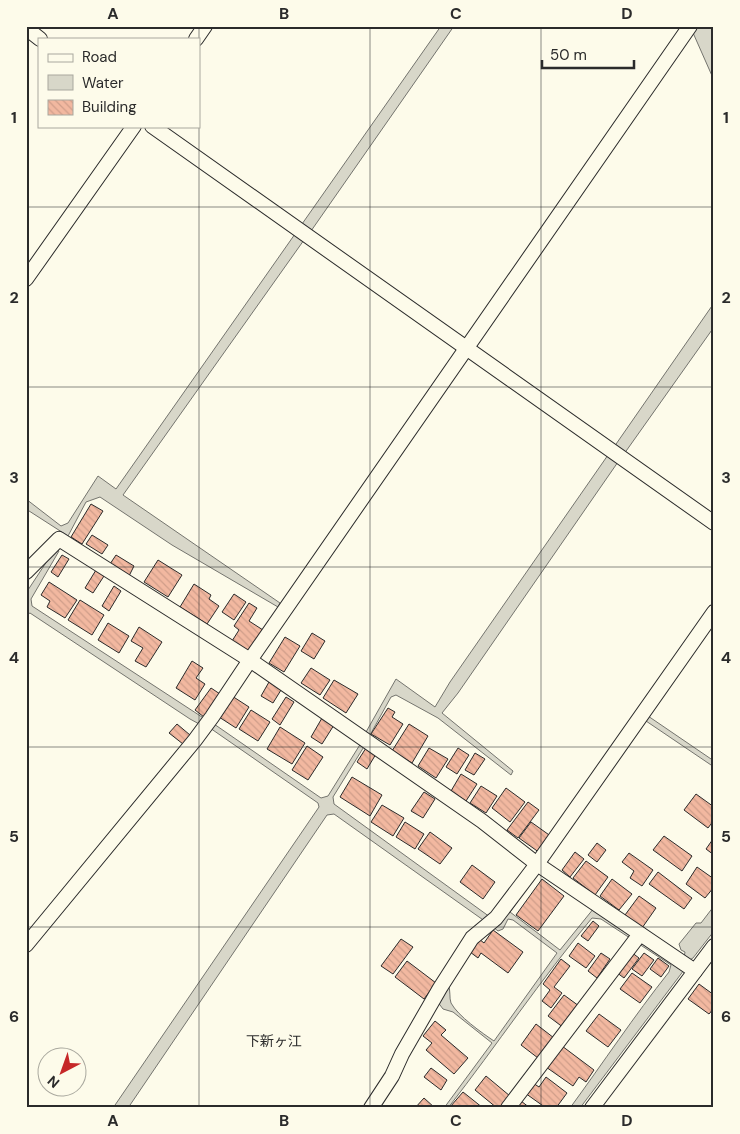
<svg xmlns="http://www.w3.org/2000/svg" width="740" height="1134" viewBox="0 0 740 1134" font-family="'DM Sans','Noto Sans JP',sans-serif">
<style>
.water{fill:#d8d7c9;stroke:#74746e}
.building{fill:url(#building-back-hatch);stroke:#2b2b2b}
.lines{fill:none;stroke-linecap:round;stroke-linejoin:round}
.minor-casing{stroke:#2b2b2b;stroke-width:16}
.minor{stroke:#fdfbea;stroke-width:14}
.grid{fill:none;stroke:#2b2b2b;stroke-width:1;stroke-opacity:0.55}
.labels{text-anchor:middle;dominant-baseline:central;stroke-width:4;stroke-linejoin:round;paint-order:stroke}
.neighbourhood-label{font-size:14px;fill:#2b2b2b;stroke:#fdfbea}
.neatline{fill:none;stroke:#2b2b2b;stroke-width:2}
.grid-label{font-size:16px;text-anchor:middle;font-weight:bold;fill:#2b2b2b}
</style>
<defs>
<pattern id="building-back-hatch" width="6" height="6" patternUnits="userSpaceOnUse" patternTransform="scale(1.25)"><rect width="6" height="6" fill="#f2b8a0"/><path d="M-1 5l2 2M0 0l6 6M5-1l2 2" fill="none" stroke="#d09e8a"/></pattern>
</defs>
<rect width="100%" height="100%" fill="#fdfbea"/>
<g class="water">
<polygon points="441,26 454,26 311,231 302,224"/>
<polygon points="690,26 714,26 714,79 713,78"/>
<polygon points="295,234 304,240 123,495 280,603 278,607 172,545 100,497 86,502 68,536 26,509 26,499 61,526 68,523 98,476 116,489"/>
<polygon points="714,303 714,327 624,454 614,447"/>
<polygon points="608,455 618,462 458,693 442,713 513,771 511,775 438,718 396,695 391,697 370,735 366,732 396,679 435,707 450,682"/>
<polygon points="55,549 59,551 31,599 32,606 205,719 201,725 190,719 30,613 26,615 26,593"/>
<polygon points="648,716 714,761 714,767 646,721"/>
<polygon points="214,724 321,798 328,796 361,743 365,745 333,797 334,804 490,917 486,922 334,814 327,815 128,1108 113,1108 319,807 318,803 210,728"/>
<path d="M538,873L510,912L560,950L594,908L684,970L580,1108H570C603,1063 634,1016 669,972L671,965L601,919L592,918C541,979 497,1045 448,1108H444L492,1043L453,1012L443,1009L437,1001L448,983C451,991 449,998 451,1003C458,1016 482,1033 494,1041L557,953L513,920L508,919L503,929L498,931L493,927Z"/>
<polygon points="714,906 714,931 693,958 688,961 684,958 685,952 681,950 679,944 696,923 701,923"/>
</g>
<g class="building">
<polygon points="91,504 103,511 82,544 71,537"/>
<polygon points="92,535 108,545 102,554 86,544"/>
<polygon points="62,555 69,559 58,577 51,572"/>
<polygon points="116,555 134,566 129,576 110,564"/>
<polygon points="158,560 182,575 168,597 144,582"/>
<polygon points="96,570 104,576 93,593 85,588"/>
<polygon points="49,582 77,600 65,618 47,607 50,601 41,595"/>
<polygon points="194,584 211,595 209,599 219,606 207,624 180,607"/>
<polygon points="114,586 121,591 109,611 102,606"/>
<polygon points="234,594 246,602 234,620 222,612"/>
<polygon points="80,600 104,615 92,635 68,620"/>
<polygon points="249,603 257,608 249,621 263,630 248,652 232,641 239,630 234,626"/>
<polygon points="108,623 129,636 119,653 98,640"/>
<polygon points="139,627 162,642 146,667 135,661 143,648 131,641"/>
<polygon points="312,633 325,641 314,659 301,651"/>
<polygon points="285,637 300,646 284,672 269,663"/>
<polygon points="192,661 203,668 196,678 205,684 195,700 176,688"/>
<polygon points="311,668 330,680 320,695 301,683"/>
<polygon points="334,680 358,694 346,713 323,698"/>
<polygon points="269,682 281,690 273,703 261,696"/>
<polygon points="211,688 220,694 204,717 195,710"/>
<polygon points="232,696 249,707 236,728 219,717"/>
<polygon points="286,697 294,702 280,725 272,719"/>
<polygon points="388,708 395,712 392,717 403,724 390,745 371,734"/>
<polygon points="251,710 270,722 258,741 239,729"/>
<polygon points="322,718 334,725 322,744 311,737"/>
<polygon points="177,724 190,735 183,744 169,733"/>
<polygon points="409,724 428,736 412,763 392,751"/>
<polygon points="280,727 305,743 292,764 267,749"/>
<polygon points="307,746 323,757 308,780 292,770"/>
<polygon points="366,748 376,754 367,769 357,762"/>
<polygon points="429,748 448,759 436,778 418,766"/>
<polygon points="458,748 469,755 457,774 446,767"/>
<polygon points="475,753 485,759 474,775 465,770"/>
<polygon points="461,774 477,784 466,801 451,791"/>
<polygon points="352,777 382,795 370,816 340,797"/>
<polygon points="481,786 497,796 486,813 470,803"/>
<polygon points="506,788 525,802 510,822 492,808"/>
<polygon points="424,792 435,799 423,818 411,811"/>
<polygon points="696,794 714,807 714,820 708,828 684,810"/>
<polygon points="528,802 539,810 518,838 507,830"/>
<polygon points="382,805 404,818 393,836 371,822"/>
<polygon points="405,822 424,834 415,849 396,837"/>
<polygon points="531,822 552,837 540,853 519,838"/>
<polygon points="430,832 452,848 440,864 418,849"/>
<polygon points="664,836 692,856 682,871 653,850"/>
<polygon points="713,839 714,840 714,855 706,849"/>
<polygon points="597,843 606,850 597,862 588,855"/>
<polygon points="575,852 584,859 570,877 562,870"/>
<polygon points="629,853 653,870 642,886 630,878 634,871 622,862"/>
<polygon points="586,861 608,877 595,895 573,878"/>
<polygon points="472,865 495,882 483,899 460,882"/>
<polygon points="697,867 714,879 714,887 705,898 686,884"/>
<polygon points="658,872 692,898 684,909 649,884"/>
<polygon points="542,879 564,896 538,931 516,915"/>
<polygon points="612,879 632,894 619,910 600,896"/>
<polygon points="639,896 656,908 642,928 625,915"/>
<polygon points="593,921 599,926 588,941 581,936"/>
<polygon points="493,930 523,952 508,973 481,953 478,958 470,952 479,939 484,943"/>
<polygon points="401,939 413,947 393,974 381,966"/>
<polygon points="578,943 595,956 586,968 569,956"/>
<polygon points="631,952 639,958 624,978 616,972"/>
<polygon points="601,953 610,959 597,978 588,971"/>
<polygon points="644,953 654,960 642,976 632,969"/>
<polygon points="658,958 669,966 661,977 650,969"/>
<polygon points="561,959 570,966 554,987 562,993 551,1008 542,1001 550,990 543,984"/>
<polygon points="407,961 436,983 424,999 395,977"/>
<polygon points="632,973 652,987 640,1003 620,989"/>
<polygon points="699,984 714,995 714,1008 709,1014 688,999"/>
<polygon points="564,995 579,1006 564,1028 548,1016"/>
<polygon points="599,1014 621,1030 608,1047 586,1031"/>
<polygon points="435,1021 446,1030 441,1035 468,1058 454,1074 426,1050 432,1043 423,1036"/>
<polygon points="536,1024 554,1038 538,1058 521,1045"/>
<polygon points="562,1046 594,1070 586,1082 579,1077 573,1086 546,1067"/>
<polygon points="431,1068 447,1080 441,1090 424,1077"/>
<polygon points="486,1076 510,1096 501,1108 497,1108 475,1090"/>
<polygon points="546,1077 567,1093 556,1108 546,1108 525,1093 533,1083 539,1087"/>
<polygon points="463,1092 483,1108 450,1107"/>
<polygon points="424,1098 435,1108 415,1108"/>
<polygon points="521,1101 530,1108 516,1108"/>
</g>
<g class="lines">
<defs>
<g id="minor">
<polyline points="26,28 40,39"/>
<polyline points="196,39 205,26"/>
<polyline points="152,126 714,523"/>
<polyline points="26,279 134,126"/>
<polyline points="26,572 59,539 250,660 482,821 537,864 695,971"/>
<polyline points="26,945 195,740 212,717 250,660 690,26"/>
<polyline points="371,1108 392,1076 402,1054 440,988 472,938 496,918 537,864 714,612"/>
<polyline points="508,1108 640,934"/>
<polyline points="592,1108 714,946"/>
</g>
</defs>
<use href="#minor" class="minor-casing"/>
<use href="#minor" class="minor"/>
</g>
<path class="grid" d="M199,26V39M370,26V1108M541,26V1108M199,39V126M199,126V1108M26,207H714M26,387H714M26,567H714M26,747H714M26,927H714"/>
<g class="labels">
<g class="neighbourhood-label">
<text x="274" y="1041">下新ヶ江</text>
</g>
</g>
<rect width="740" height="1134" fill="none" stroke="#fdfbea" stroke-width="55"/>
<rect x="38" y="38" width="162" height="90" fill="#fdfbea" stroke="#a9a89e"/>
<rect x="48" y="54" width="25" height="8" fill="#fdfbea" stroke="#a9a89e"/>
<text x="82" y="62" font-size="15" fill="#2b2b2b">Road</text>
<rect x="48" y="75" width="25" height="15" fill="#d8d7c9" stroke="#a9a89e"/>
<text x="82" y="88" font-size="15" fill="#2b2b2b">Water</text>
<rect x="48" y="100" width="25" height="15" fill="url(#building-back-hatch)" stroke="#a9a89e"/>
<text x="82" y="112" font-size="15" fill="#2b2b2b">Building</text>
<g transform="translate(62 1072) rotate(221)"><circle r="24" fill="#fdfbea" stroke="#a9a89e"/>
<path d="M0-4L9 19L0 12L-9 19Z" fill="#c62828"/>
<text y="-8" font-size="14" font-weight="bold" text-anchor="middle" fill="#2b2b2b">N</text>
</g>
<path d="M542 60v8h92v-8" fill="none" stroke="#2b2b2b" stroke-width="2.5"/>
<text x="550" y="60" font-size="15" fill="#2b2b2b" stroke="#fdfbea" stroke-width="4" paint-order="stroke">50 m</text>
<rect x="28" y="28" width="684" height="1078" class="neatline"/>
<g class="grid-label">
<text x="113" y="19">A</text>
<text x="284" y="19">B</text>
<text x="456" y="19">C</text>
<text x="627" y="19">D</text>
<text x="14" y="123">1</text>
<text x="726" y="123">1</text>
<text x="14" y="303">2</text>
<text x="726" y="303">2</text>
<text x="14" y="483">3</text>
<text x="726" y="483">3</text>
<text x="14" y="663">4</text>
<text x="726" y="663">4</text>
<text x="14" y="842">5</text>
<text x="726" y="842">5</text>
<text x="14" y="1022">6</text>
<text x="726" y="1022">6</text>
<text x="113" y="1126">A</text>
<text x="284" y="1126">B</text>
<text x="456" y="1126">C</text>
<text x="627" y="1126">D</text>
</g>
</svg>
